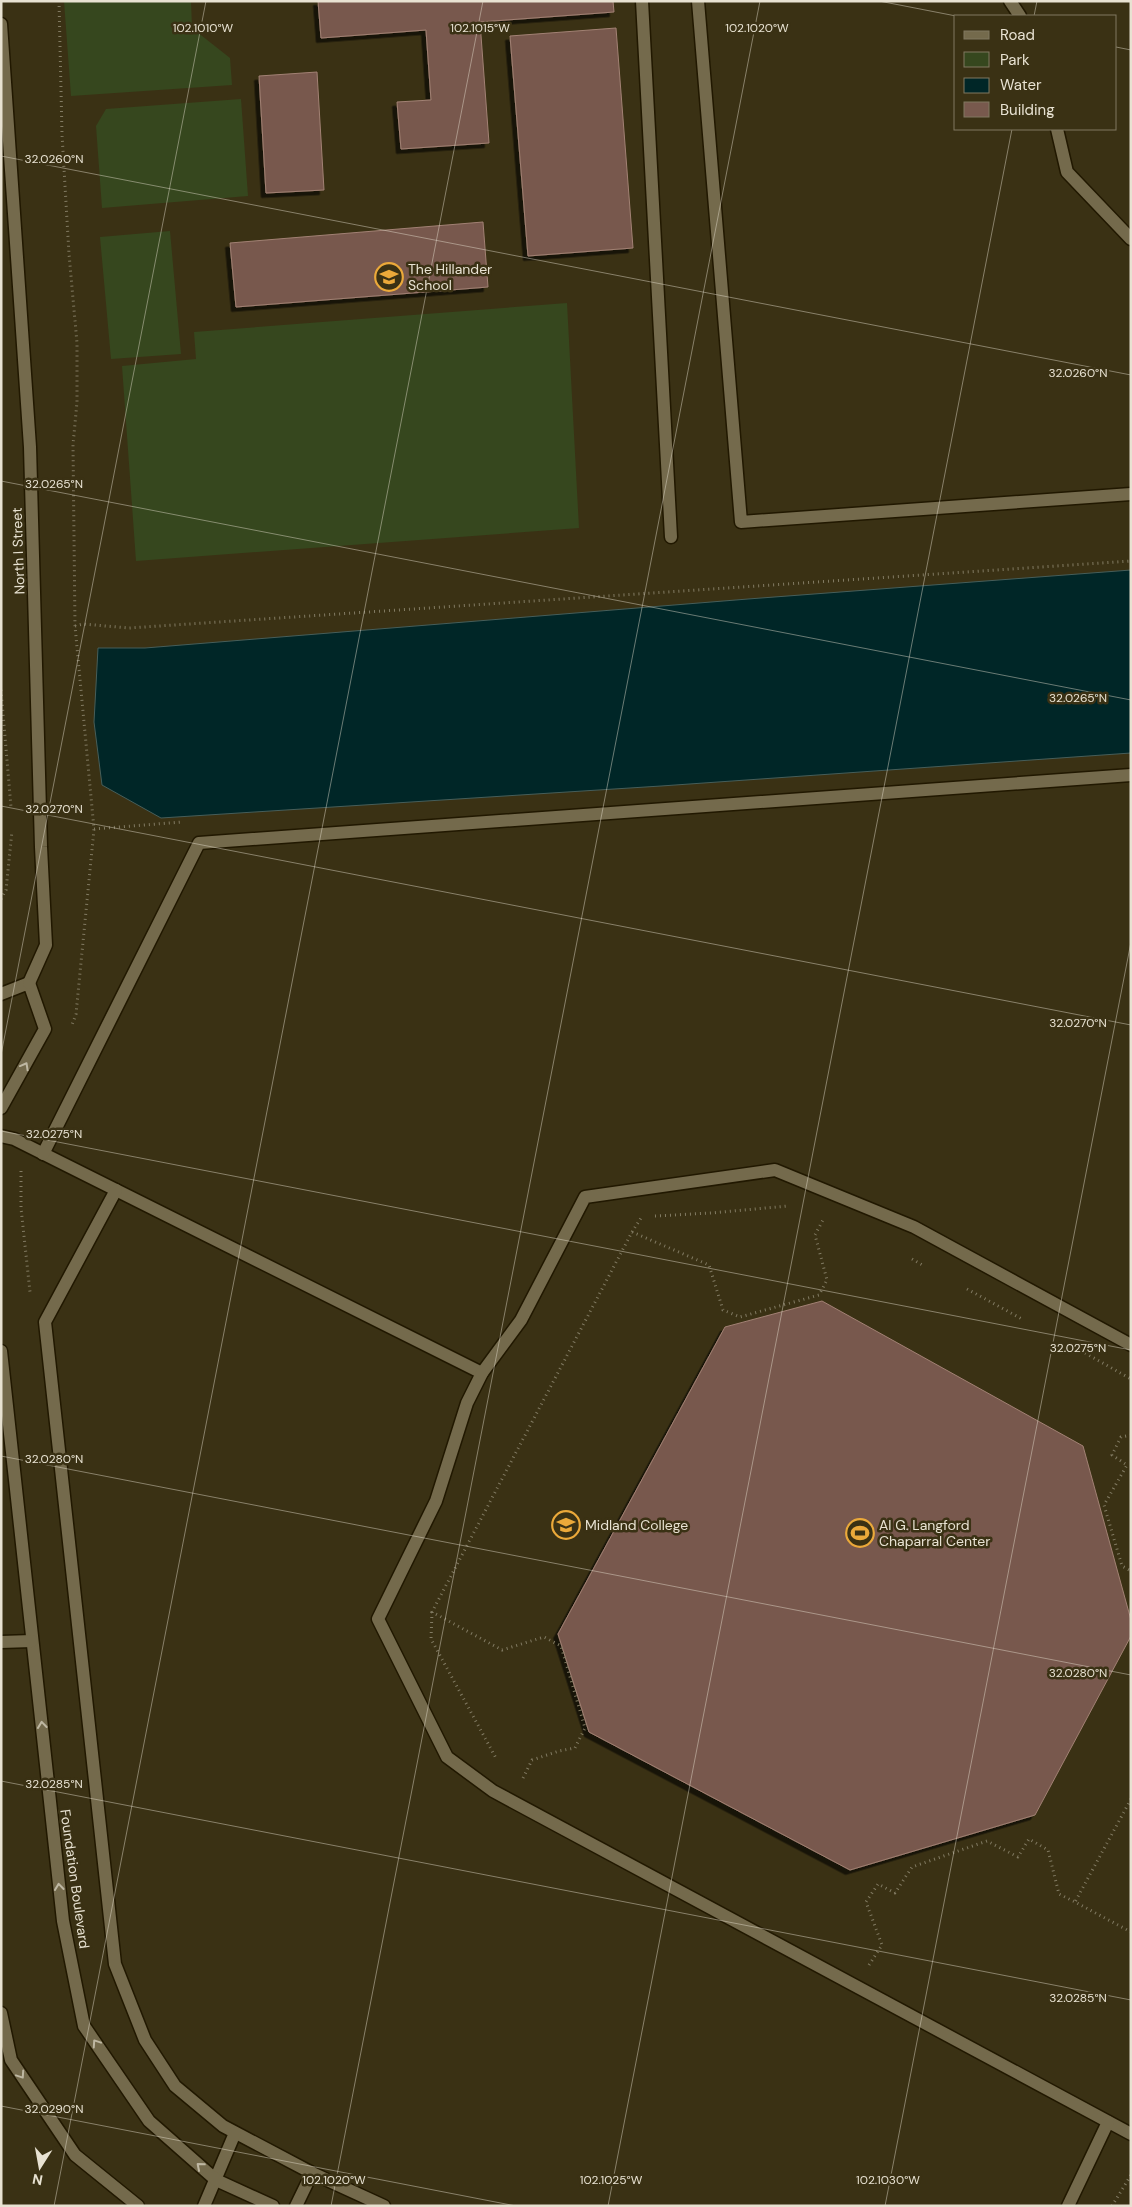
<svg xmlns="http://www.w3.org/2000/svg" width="1132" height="2207" viewBox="0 0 1132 2207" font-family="'DM Sans',sans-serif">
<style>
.green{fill:#36471e}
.water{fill:#002627;stroke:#465e5a}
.building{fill:#78594d;stroke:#a28174;filter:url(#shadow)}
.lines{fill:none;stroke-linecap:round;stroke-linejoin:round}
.service-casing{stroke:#211800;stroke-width:15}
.minor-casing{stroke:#211800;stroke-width:15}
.tertiary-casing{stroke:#211800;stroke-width:15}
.path{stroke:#827b63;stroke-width:3;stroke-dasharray:1 4;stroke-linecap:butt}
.service{stroke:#746a4c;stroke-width:12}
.minor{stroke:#746a4c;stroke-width:12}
.tertiary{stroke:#746a4c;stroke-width:12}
.oneway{stroke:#bfb8a3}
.ticks{fill:none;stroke:#e8e2d2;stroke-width:1;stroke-opacity:0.45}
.labels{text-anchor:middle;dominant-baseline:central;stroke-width:5;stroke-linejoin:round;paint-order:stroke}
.poi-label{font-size:14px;fill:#e8e2d2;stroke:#3a3114;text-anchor:start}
.street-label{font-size:14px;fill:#e8e2d2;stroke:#3a3114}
.ticks-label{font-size:12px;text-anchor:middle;fill:#e8e2d2;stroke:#3a3114;stroke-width:5;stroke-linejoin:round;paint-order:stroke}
</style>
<defs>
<filter id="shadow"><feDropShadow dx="-4.5" dy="4.5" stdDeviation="0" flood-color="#0009"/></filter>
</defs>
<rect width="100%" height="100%" fill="#3a3114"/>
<g class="green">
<polygon points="64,1 191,1 192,28 230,58 232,85 71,96"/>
<polygon points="241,99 248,196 102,208 96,126 106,109"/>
<polygon points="170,231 181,354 111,359 100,237"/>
<polygon points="567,303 579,528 136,561 122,366 196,359 194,332"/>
</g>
<polygon class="water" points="1131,570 1131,753 661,786 161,818 102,785 94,722 98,648 145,648 748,599"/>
<g class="building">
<polygon points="318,1 613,1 614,12 480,22 489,143 401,149 397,102 431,100 426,30 321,38"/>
<polygon points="616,28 633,248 528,256 510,36"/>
<polygon points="317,72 324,190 266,193 259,76"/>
<polygon points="483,222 488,287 236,307 230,243"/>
<polygon points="822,1301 1083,1446 1131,1620 1131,1636 1035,1815 850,1870 589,1732 558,1634 725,1327"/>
</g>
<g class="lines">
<defs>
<g id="service">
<polyline points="642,1 671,537"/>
<polyline points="698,1 741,522 1131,494"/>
<polyline points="1,1136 14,1139 482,1373"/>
<polyline points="43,1154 199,843 1131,775"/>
<polyline points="116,1190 45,1322 115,1964 145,2040 175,2086 223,2126 312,2173 384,2206"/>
<polyline points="1131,1345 914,1227 775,1170 585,1197 521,1320 482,1373 467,1403 436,1501 378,1619 447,1757 493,1791 1131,2134"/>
<polyline points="204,2206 235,2133"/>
<polyline points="296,2206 312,2173"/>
<polyline points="1068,2206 1108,2122"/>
</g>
<g id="minor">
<polyline points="1010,1 1020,16"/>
<polyline points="1057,129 1067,172 1131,239"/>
<polyline points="1,994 29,983 45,1029 1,1108"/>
<polyline points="1,1351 63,1921 84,2026 149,2121 216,2180 273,2206"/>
<polyline points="1,1642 32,1641"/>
<polyline points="1,2013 11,2060 75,2155 138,2206"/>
</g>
<polyline id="tertiary" points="1,24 30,447 41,847 46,945 29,983"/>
</defs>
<use href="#service" class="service-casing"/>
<use href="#minor" class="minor-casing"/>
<use href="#tertiary" class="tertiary-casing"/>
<g class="path">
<polyline points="59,1 62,134 69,254 77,343 77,402 73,445 75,626 94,829 76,1014 72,1025"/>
<polyline points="75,626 83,624 129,628 1131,561"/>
<polyline points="1,690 11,807"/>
<polyline points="94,829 182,822"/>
<polyline points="1,899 6,890 12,831"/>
<polyline points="21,1171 21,1208 30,1292"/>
<polyline points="655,1216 711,1213 788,1206"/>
<polyline points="632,1232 641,1218 644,1218"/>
<polyline points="912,1259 924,1266"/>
<polyline points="967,1289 1022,1319"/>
<polyline points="1085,1353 1131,1379"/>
<polyline points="1131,1435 1121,1437 1112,1455 1127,1465 1104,1505 1122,1566 1131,1571"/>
<polyline points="432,1612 431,1639 497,1760"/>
<polyline points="523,1778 532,1760 559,1751 575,1748 585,1728 561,1646 544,1637 502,1650 432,1612 632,1232 709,1265 723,1310 740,1317 819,1295 827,1280 815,1235 824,1218"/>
<polyline points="1131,1799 1075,1902 1131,1932"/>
<polyline points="869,1965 882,1945 866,1902 878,1884 895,1893 912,1867 987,1841 1018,1857 1029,1839 1048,1850 1059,1894 1075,1902"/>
<polyline points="1112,2206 1131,2175"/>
</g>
<use href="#service" class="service"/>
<use href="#minor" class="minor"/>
<use href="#tertiary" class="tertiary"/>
</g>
<defs><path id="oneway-chevron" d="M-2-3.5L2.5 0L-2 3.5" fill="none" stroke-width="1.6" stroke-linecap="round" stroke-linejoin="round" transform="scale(1.25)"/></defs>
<g class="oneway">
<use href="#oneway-chevron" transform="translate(25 1066) rotate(-61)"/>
<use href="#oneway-chevron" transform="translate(42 1725) rotate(-96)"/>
<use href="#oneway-chevron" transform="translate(59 1887) rotate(-96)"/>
<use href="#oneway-chevron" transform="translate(96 2043) rotate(-124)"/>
<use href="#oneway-chevron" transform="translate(21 2075) rotate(56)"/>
<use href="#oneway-chevron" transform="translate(200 2166) rotate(-139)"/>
</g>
<path class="ticks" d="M879,1L956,16M1034,16L1037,1M1116,47L1131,50M1,156L1131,375M1,481L1131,700M1,806L1131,1025M1,1055L206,1M1,1131L1131,1350M1,1456L1131,1675M1,1781L1131,2000M1,2106L516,2206M54,2206L483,1M331,2206L760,1M608,2206L1012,129M885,2206L1131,942"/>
<defs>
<symbol id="school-ring" viewBox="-11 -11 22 22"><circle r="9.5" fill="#3a3114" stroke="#eba93a" stroke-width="1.5"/><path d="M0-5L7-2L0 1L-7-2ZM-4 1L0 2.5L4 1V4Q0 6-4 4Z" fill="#eba93a"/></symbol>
<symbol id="university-ring" viewBox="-11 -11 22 22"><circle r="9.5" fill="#3a3114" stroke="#eba93a" stroke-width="1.5"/><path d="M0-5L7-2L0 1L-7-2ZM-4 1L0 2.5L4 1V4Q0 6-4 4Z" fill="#eba93a"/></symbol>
<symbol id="stadium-ring" viewBox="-11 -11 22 22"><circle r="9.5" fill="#3a3114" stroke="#eba93a" stroke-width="1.5"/><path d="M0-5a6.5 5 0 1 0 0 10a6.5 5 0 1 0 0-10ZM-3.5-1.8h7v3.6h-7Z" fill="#eba93a"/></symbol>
</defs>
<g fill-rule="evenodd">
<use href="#school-ring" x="373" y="261" width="32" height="32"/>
<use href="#university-ring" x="550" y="1509" width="32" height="32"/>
<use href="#stadium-ring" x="844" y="1517" width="32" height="32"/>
</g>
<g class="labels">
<g class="poi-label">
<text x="408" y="269">The Hillander<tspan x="408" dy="16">School</tspan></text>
<text x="585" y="1525">Midland College</text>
<text x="879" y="1525">Al G. Langford<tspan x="879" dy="16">Chaparral Center</tspan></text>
</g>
<g class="street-label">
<text transform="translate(18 551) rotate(-92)">North I Street</text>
<text transform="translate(75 1879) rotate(82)">Foundation Boulevard</text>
</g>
</g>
<g class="ticks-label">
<text x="203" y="32">102.1010°W</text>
<text x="480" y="32">102.1015°W</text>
<text x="757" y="32">102.1020°W</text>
<text x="54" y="163">32.0260°N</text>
<text x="1078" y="377">32.0260°N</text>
<text x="54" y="488">32.0265°N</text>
<text x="1078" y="702">32.0265°N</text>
<text x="54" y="813">32.0270°N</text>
<text x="1078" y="1027">32.0270°N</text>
<text x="54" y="1138">32.0275°N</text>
<text x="1078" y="1352">32.0275°N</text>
<text x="54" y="1463">32.0280°N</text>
<text x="1078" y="1677">32.0280°N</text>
<text x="54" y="1788">32.0285°N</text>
<text x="1078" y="2002">32.0285°N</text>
<text x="54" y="2113">32.0290°N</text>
<text x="334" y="2184">102.1020°W</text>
<text x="611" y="2184">102.1025°W</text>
<text x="888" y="2184">102.1030°W</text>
</g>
<rect width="1132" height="2207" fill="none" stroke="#e8e2d2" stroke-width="5"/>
<rect x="954" y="15" width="162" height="115" fill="#3a3114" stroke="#807860"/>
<rect x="964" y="31" width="25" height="8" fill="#746a4c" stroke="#807860"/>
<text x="1000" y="40" font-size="15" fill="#e8e2d2">Road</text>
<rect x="964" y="52" width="25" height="15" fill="#36471e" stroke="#807860"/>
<text x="1000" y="65" font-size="15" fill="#e8e2d2">Park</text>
<rect x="964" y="78" width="25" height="15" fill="#002627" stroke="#807860"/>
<text x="1000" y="90" font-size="15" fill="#e8e2d2">Water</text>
<rect x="964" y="102" width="25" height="15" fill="#78594d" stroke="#807860"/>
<text x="1000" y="115" font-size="15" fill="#e8e2d2">Building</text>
<g transform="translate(40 2167) rotate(191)" stroke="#3a3114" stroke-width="4" paint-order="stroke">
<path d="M0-4L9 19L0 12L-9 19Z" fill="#e8e2d2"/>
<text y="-8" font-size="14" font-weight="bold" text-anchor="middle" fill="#e8e2d2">N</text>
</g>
</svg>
